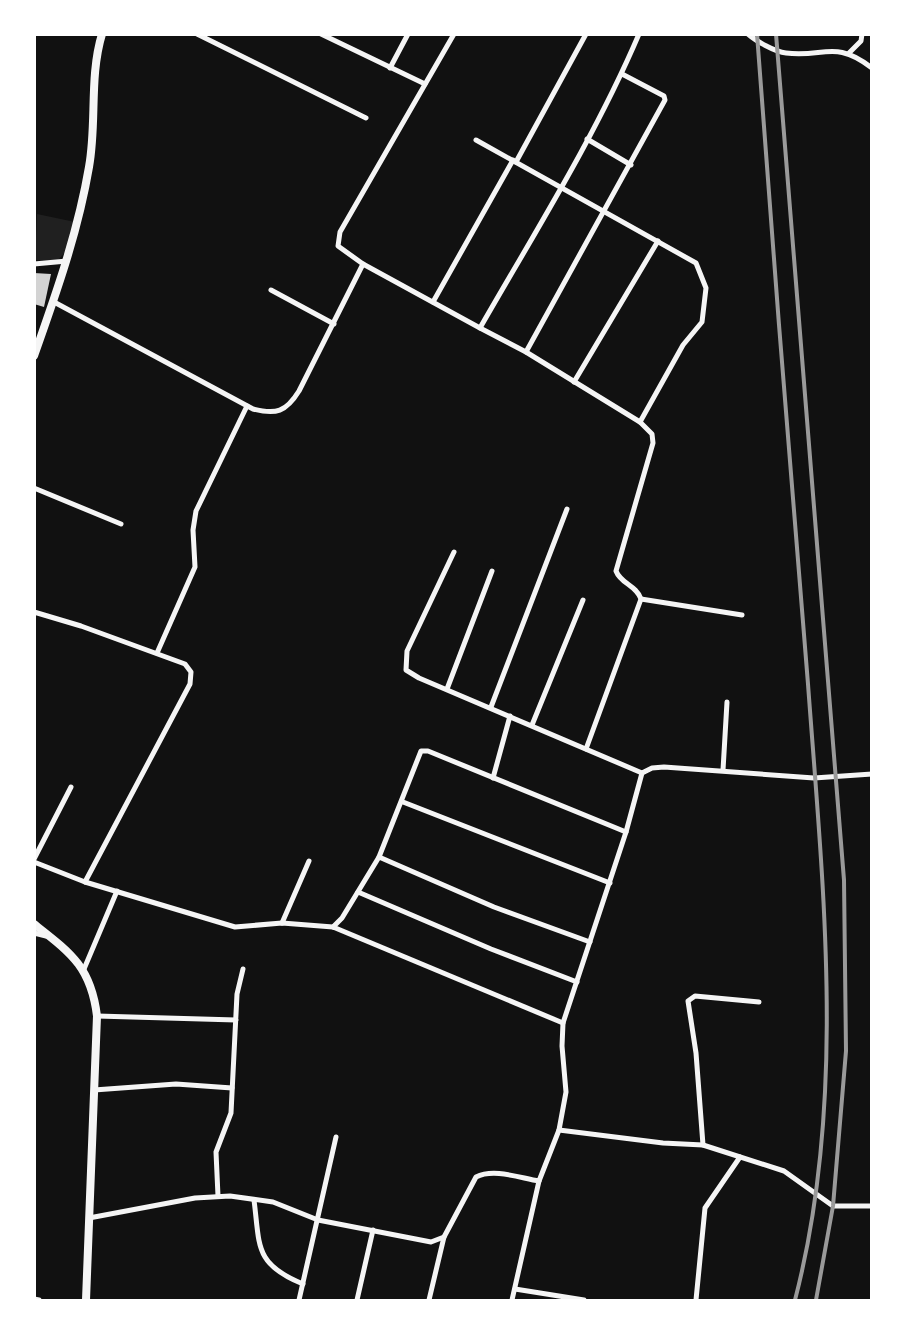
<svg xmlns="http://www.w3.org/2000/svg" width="906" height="1335" viewBox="0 0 906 1335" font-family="Barlow,sans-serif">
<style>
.green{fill:#202020}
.building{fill:#d3d3d3}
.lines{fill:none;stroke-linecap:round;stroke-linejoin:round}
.minor{stroke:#f5f5f5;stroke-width:5}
.primary{stroke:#f5f5f5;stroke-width:8}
.rail{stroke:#9a9a9a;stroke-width:4}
</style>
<rect width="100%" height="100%" fill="#111"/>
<polygon class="green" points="37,214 75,222 68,249 58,260 35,260"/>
<polygon class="building" points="34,273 51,274 44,307 34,304"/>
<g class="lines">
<g class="minor">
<polyline points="197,34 366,118"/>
<polyline points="321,34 425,84"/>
<path d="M454,34L340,232L338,246L363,264L480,328C535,232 595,137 639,34"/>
<path d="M748,34C756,41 775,52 786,53C824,58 835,39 872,68"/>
<polyline points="849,53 861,41 862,34"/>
<polyline points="390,68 408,34"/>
<polyline points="587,139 631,165"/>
<polyline points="476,140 696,263 706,288 702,322 683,345 640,422"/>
<polyline points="516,162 586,34"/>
<polyline points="34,264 67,261"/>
<polyline points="271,290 334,324"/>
<path d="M54,302L253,409C276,415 286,412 299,391L363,264"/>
<polyline points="433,302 513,160"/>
<path d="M480,328L526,352L640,422L652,434L653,443L616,571C621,584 636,585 641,599L586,749"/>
<polyline points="526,352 665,100 664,96 622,74"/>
<polyline points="574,382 658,241"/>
<polyline points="34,488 121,524"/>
<polyline points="454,552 407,651 406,670 419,678 642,773"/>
<polyline points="641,599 742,615"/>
<polyline points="34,612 81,626 185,664 191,672 190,684 85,882"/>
<polyline points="157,653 195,567 193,530 196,511 247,406"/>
<polyline points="447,689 492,571"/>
<polyline points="491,707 567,509"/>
<polyline points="532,725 583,600"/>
<polyline points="723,770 727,702"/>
<polyline points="493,778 510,716"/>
<polyline points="403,802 610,883"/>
<polyline points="379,857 494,907 590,942"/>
<polyline points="34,859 71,787"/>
<polyline points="34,862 85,882 235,927 282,923 333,927 342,918 379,857 421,751 428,751 626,832"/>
<polyline points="358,892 491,949 577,982"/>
<polyline points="282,923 309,861"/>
<polyline points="333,927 563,1023"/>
<polyline points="34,933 46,936"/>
<polyline points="84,969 117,891"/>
<polyline points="97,1016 236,1020"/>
<polyline points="94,1090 176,1084 232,1088"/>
<polyline points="559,1130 566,1092 562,1046 563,1023 626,832 642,773 652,768 664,767 814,778 872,774"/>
<polyline points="703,1145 696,1053 688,1001 695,996 759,1002"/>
<polyline points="218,1196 216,1152 231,1113 237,994 243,969"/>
<path d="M254,1200C260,1246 254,1264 303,1284"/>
<path d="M89,1218L195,1198L230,1196L273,1202L318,1220L431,1242L444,1237L476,1177C494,1168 520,1178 539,1181L559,1130L663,1143L703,1145L784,1171L833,1206H872"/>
<polyline points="515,1289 584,1300"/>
<polyline points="34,1299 39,1300"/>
<polyline points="299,1300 336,1137"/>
<polyline points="357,1300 373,1230"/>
<polyline points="429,1300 444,1237"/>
<polyline points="512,1300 539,1181"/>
<polyline points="696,1300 705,1208 740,1157"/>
</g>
<g class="primary">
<path d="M34,356C56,294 78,232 89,167C97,123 89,77 102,34"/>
<path d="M34,924C71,953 91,967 97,1016L86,1300"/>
</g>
<g class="rail">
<path d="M757,34C772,251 791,467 808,684C823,888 847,1100 795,1300"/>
<polyline points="776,34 844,880 846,1051 833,1206 816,1300"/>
</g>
</g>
<rect width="906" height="1335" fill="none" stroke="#ffffff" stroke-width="72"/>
</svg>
